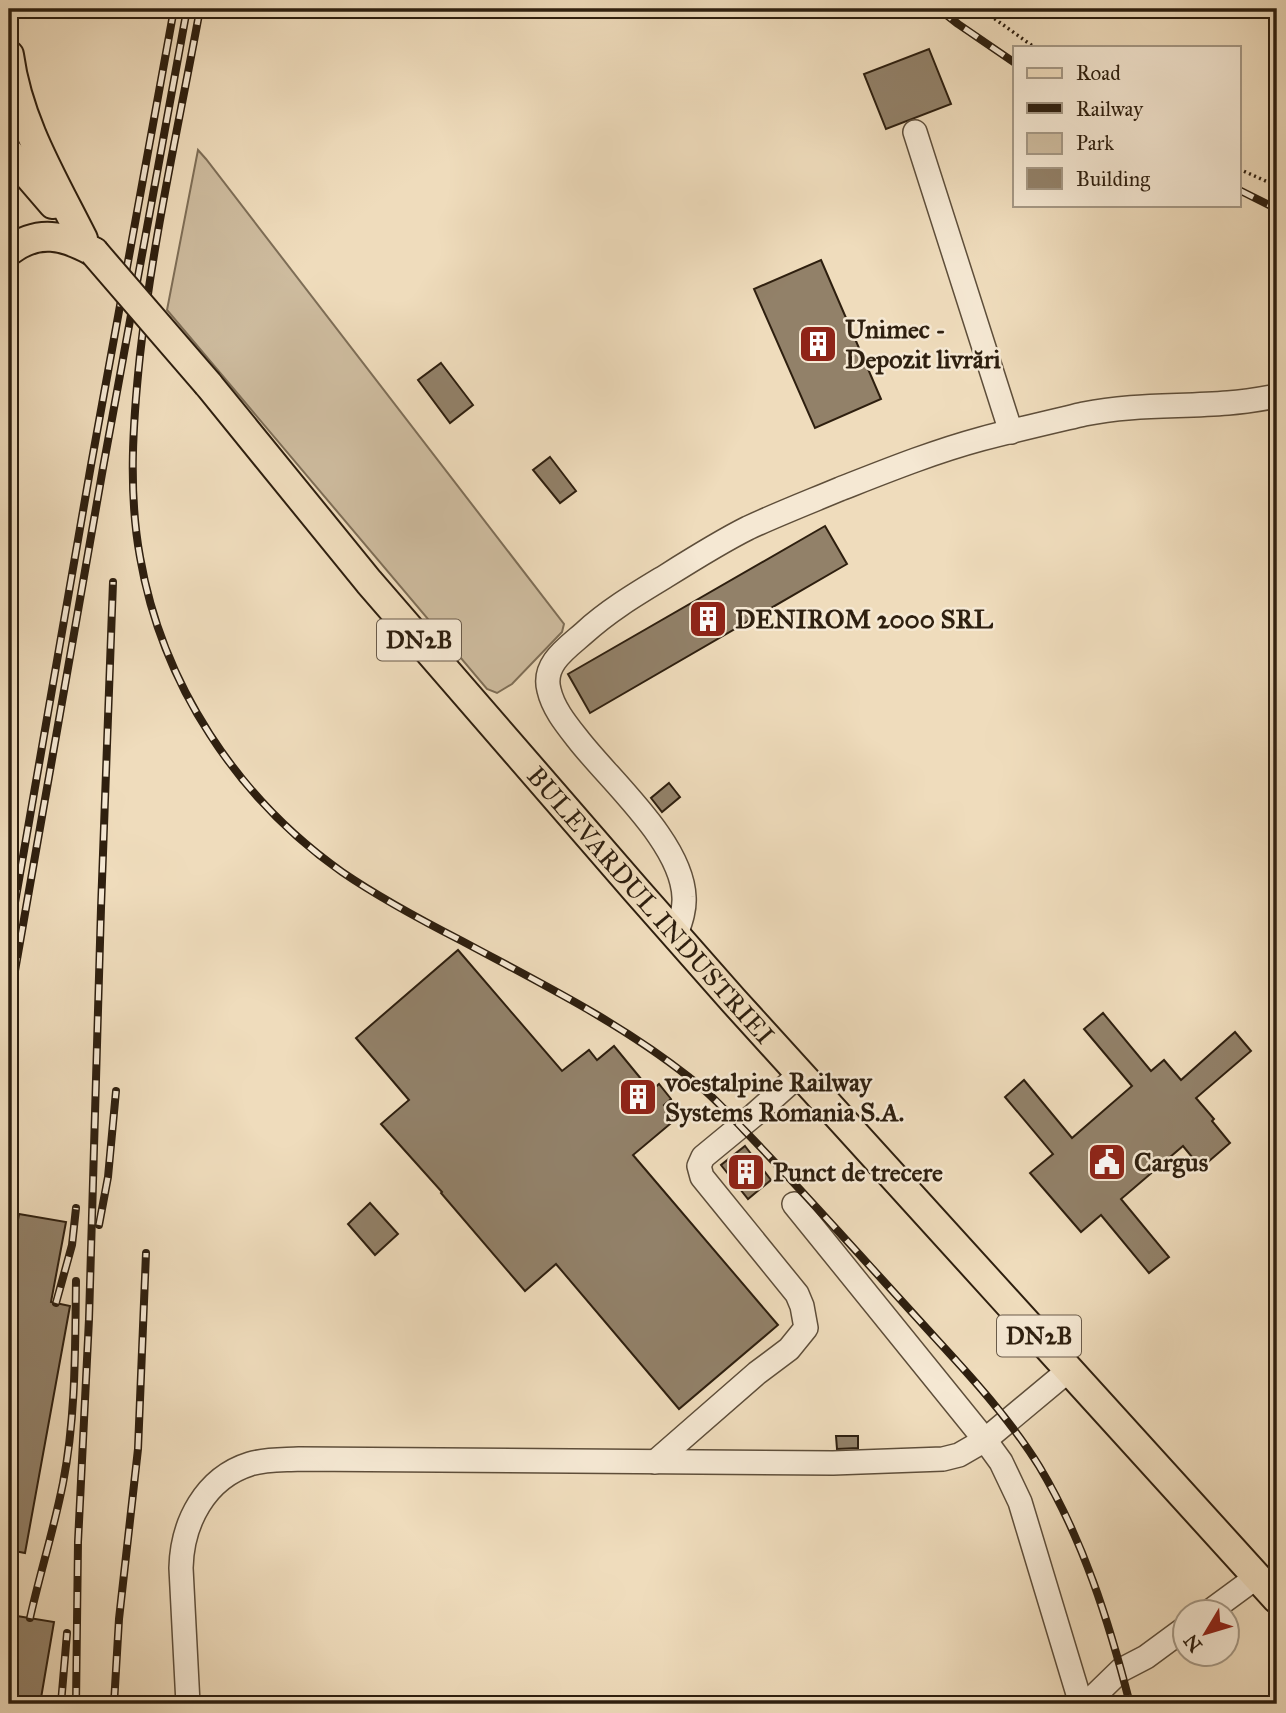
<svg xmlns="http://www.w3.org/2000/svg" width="1286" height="1713" viewBox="0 0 1286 1713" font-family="'IM FELL Great Primer',serif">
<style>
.green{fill:#cebc9f;stroke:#7e6e57;stroke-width:2}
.building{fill:#928169;stroke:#2e1f0f;stroke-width:2}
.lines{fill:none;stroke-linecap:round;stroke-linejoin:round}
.minor-casing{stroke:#5e4e3a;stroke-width:26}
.major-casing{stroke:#2e1f0f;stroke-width:32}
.path{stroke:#2e1f0f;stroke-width:3.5;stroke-dasharray:2 3.5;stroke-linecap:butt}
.minor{stroke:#f5e8d3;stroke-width:23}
.major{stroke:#efdcbc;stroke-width:28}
.rail-casing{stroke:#2e1f0f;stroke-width:8}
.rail{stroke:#f5e8d3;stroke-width:5;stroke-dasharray:16;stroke-linecap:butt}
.major-bridge-casing{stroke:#2e1f0f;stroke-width:32;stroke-linecap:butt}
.major-bridge{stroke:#efdcbc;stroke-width:28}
.labels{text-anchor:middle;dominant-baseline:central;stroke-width:5;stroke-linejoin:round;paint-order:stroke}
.shield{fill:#f5e8d3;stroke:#6a5b4a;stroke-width:2}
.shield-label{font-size:24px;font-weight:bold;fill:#2e1f0f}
.poi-label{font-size:26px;font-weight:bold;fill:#2e1f0f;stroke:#f5e8d3;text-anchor:start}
.street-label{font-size:26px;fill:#2e1f0f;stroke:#f5e8d3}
</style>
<rect width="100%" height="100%" fill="#efdcbc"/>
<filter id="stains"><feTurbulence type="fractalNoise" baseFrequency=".00286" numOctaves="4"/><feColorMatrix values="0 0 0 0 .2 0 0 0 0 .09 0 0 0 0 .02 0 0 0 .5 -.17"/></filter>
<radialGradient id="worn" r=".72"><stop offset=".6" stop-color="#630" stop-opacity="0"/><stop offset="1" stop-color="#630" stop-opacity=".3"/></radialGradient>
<polygon class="green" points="198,150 206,159 564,624 562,632 512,684 497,693 487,689 167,310"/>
<g class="building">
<polygon points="929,49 951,104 886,129 864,74"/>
<polygon points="821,260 881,399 815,428 754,289"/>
<polygon points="441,363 473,405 450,423 418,380"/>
<polygon points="550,457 576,491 560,503 533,470"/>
<polygon points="825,526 847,564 590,713 568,674"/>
<polygon points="669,783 680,797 662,812 651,798"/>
<polygon points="458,950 562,1071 589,1050 597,1060 614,1046 651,1091 659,1084 671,1099 664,1105 676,1119 633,1155 778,1325 679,1409 556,1264 525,1291 441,1193 442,1192 381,1124 409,1100 356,1038"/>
<polygon points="1103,1013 1151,1071 1164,1060 1181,1080 1235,1032 1251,1051 1196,1098 1214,1119 1212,1121 1230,1143 1201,1168 1183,1146 1121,1199 1169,1257 1149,1273 1101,1215 1081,1232 1030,1173 1053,1154 1005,1097 1024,1080 1072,1138 1132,1086 1084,1029"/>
<polygon points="745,1146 771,1180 748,1199 721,1165"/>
<polygon points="370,1203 398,1234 375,1255 348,1224"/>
<polygon points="19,1214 66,1222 51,1302 70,1306 25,1553 9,1550 9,1270"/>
<polygon points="836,1436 858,1436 858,1448 837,1449"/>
<polygon points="17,1616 54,1622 40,1704 9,1704 9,1663"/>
</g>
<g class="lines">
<defs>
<g id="minor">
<polyline points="915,132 1011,432"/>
<path d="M676,935C680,923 685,910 684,897C682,842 609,780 577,738C566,724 553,708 549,690C542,664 567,648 584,633C609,610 638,593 666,576C693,559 720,542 748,528C778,514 809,502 840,489C886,471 933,452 981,439C1015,430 1050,422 1084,414C1132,404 1179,407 1228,403C1244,402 1261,399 1277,396"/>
<polyline points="794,1204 985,1440 1001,1462 1020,1502 1081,1704"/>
<polyline points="655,1462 757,1373 789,1349 806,1328 802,1306 797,1294 702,1177 699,1166 703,1157 754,1115 801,1073"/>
<polyline points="1209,1612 1258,1576"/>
<path d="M188,1704L181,1568C182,1523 205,1478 250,1464C266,1459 283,1460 299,1459L833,1463L943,1459L959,1455L985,1440L1069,1370"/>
<polyline points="1086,1704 1121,1670 1146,1657 1184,1629"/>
</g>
<g id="major">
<path d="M9,55C18,122 53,179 83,239"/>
<polyline points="9,153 53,204"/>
<path d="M9,251C38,229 64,235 94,252"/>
<path id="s1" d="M208,384L369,582L636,890L733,1000L1277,1599"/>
</g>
</defs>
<use href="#minor" class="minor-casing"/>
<use href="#major" class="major-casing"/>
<g class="path">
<polyline points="981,9 1034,47"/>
<polyline points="1239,169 1277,186"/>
</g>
<use href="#minor" class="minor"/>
<use href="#major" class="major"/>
<defs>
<g id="rail">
<path d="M200,9C179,124 153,239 140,355C133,422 128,491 140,557C162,684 237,798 342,872C380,898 421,920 462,941C540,983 621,1023 690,1078C710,1093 727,1112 744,1130C776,1163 807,1197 838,1231C872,1268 905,1305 939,1342C974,1380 1011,1421 1039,1466C1083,1539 1109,1622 1130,1704"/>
<polyline points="939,9 958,24 1015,63"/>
<polyline points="1239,190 1277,209"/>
<polyline points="9,937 91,465 174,9"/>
<polyline points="9,1005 103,468 187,9"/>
<polyline points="99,1225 108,1177 116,1091"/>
<polyline points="56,1303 72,1245 76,1208"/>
<path d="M30,1618C40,1573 54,1529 63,1483C76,1416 75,1349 76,1281"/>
<polyline points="61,1704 67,1633"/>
<polyline points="76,1704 78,1542 89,1319 101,908 113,582"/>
<polyline points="114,1704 119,1619 138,1449 146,1253"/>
</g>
</defs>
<use href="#rail" class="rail-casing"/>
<use href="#rail" class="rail"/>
<defs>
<polyline id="major-bridge" points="94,252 208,384"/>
</defs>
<use href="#major-bridge" class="major-bridge-casing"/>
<use href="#major-bridge" class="major-bridge"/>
</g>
<defs>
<symbol id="building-square" viewBox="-11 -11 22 22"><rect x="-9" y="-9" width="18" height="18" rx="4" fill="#8f2418" stroke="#f5e8d3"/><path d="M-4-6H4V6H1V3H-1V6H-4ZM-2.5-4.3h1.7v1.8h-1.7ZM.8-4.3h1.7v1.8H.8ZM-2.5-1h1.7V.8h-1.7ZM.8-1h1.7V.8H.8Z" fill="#fff"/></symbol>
<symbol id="civic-square" viewBox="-11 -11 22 22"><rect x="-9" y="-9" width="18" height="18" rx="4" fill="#8f2418" stroke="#f5e8d3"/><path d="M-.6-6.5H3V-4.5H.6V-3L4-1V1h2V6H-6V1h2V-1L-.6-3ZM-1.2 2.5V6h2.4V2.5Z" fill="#fff"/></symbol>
</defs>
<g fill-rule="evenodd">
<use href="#building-square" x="796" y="322" width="44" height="44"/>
<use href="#building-square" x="686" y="597" width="44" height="44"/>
<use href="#building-square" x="616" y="1075" width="44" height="44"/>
<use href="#civic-square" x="1085" y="1140" width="44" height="44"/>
<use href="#building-square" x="724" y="1150" width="44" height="44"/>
</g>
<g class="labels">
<g class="shield">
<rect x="377" y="619.5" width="84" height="41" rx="5"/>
<rect x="997" y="1315.5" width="84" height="41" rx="5"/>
</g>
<g class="shield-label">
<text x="419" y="640">DN2B</text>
<text x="1039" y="1336">DN2B</text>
</g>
<g class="poi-label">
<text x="845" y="329">Unimec -<tspan x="845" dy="30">Depozit livrări</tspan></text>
<text x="735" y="619">DENIROM 2000 SRL</text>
<text x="665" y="1082">voestalpine Railway<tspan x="665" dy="30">Systems Romania S.A.</tspan></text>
<text x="1134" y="1162">Cargus</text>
<text x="773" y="1172">Punct de trecere</text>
</g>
<g class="street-label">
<text stroke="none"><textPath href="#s1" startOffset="684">BULEVARDUL INDUSTRIEI</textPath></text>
</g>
</g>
<rect width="1286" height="1713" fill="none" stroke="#efdcbc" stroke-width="35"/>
<rect x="10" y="10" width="1265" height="1692" fill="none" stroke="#2e1f0f" stroke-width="3.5"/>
<rect x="18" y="18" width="1251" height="1678" fill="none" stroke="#2e1f0f" stroke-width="2"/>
<rect x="1013" y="46" width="228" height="161" fill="#f5e8d3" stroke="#a59885" stroke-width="2"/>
<rect x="1027" y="68" width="35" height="10" fill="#efdcbc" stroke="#a59885" stroke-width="2"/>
<text x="1076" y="80" font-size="21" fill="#2e1f0f">Road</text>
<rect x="1027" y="103" width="35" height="10" fill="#2e1f0f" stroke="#a59885" stroke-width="2"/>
<text x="1076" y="116" font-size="21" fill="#2e1f0f">Railway</text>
<rect x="1027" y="133" width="35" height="21" fill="#cebc9f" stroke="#a59885" stroke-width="2"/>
<text x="1076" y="150" font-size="21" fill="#2e1f0f">Park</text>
<rect x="1027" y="168" width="35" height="21" fill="#928169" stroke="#a59885" stroke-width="2"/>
<text x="1076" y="186" font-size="21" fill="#2e1f0f">Building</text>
<g transform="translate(1206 1633) rotate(232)"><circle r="33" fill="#f5e8d3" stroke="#a59885" stroke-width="2"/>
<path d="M0-5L12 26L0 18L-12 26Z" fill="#8f2418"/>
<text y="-10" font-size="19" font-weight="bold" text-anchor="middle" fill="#2e1f0f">N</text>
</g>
<rect width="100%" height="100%" filter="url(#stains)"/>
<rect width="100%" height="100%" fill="url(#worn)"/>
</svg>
